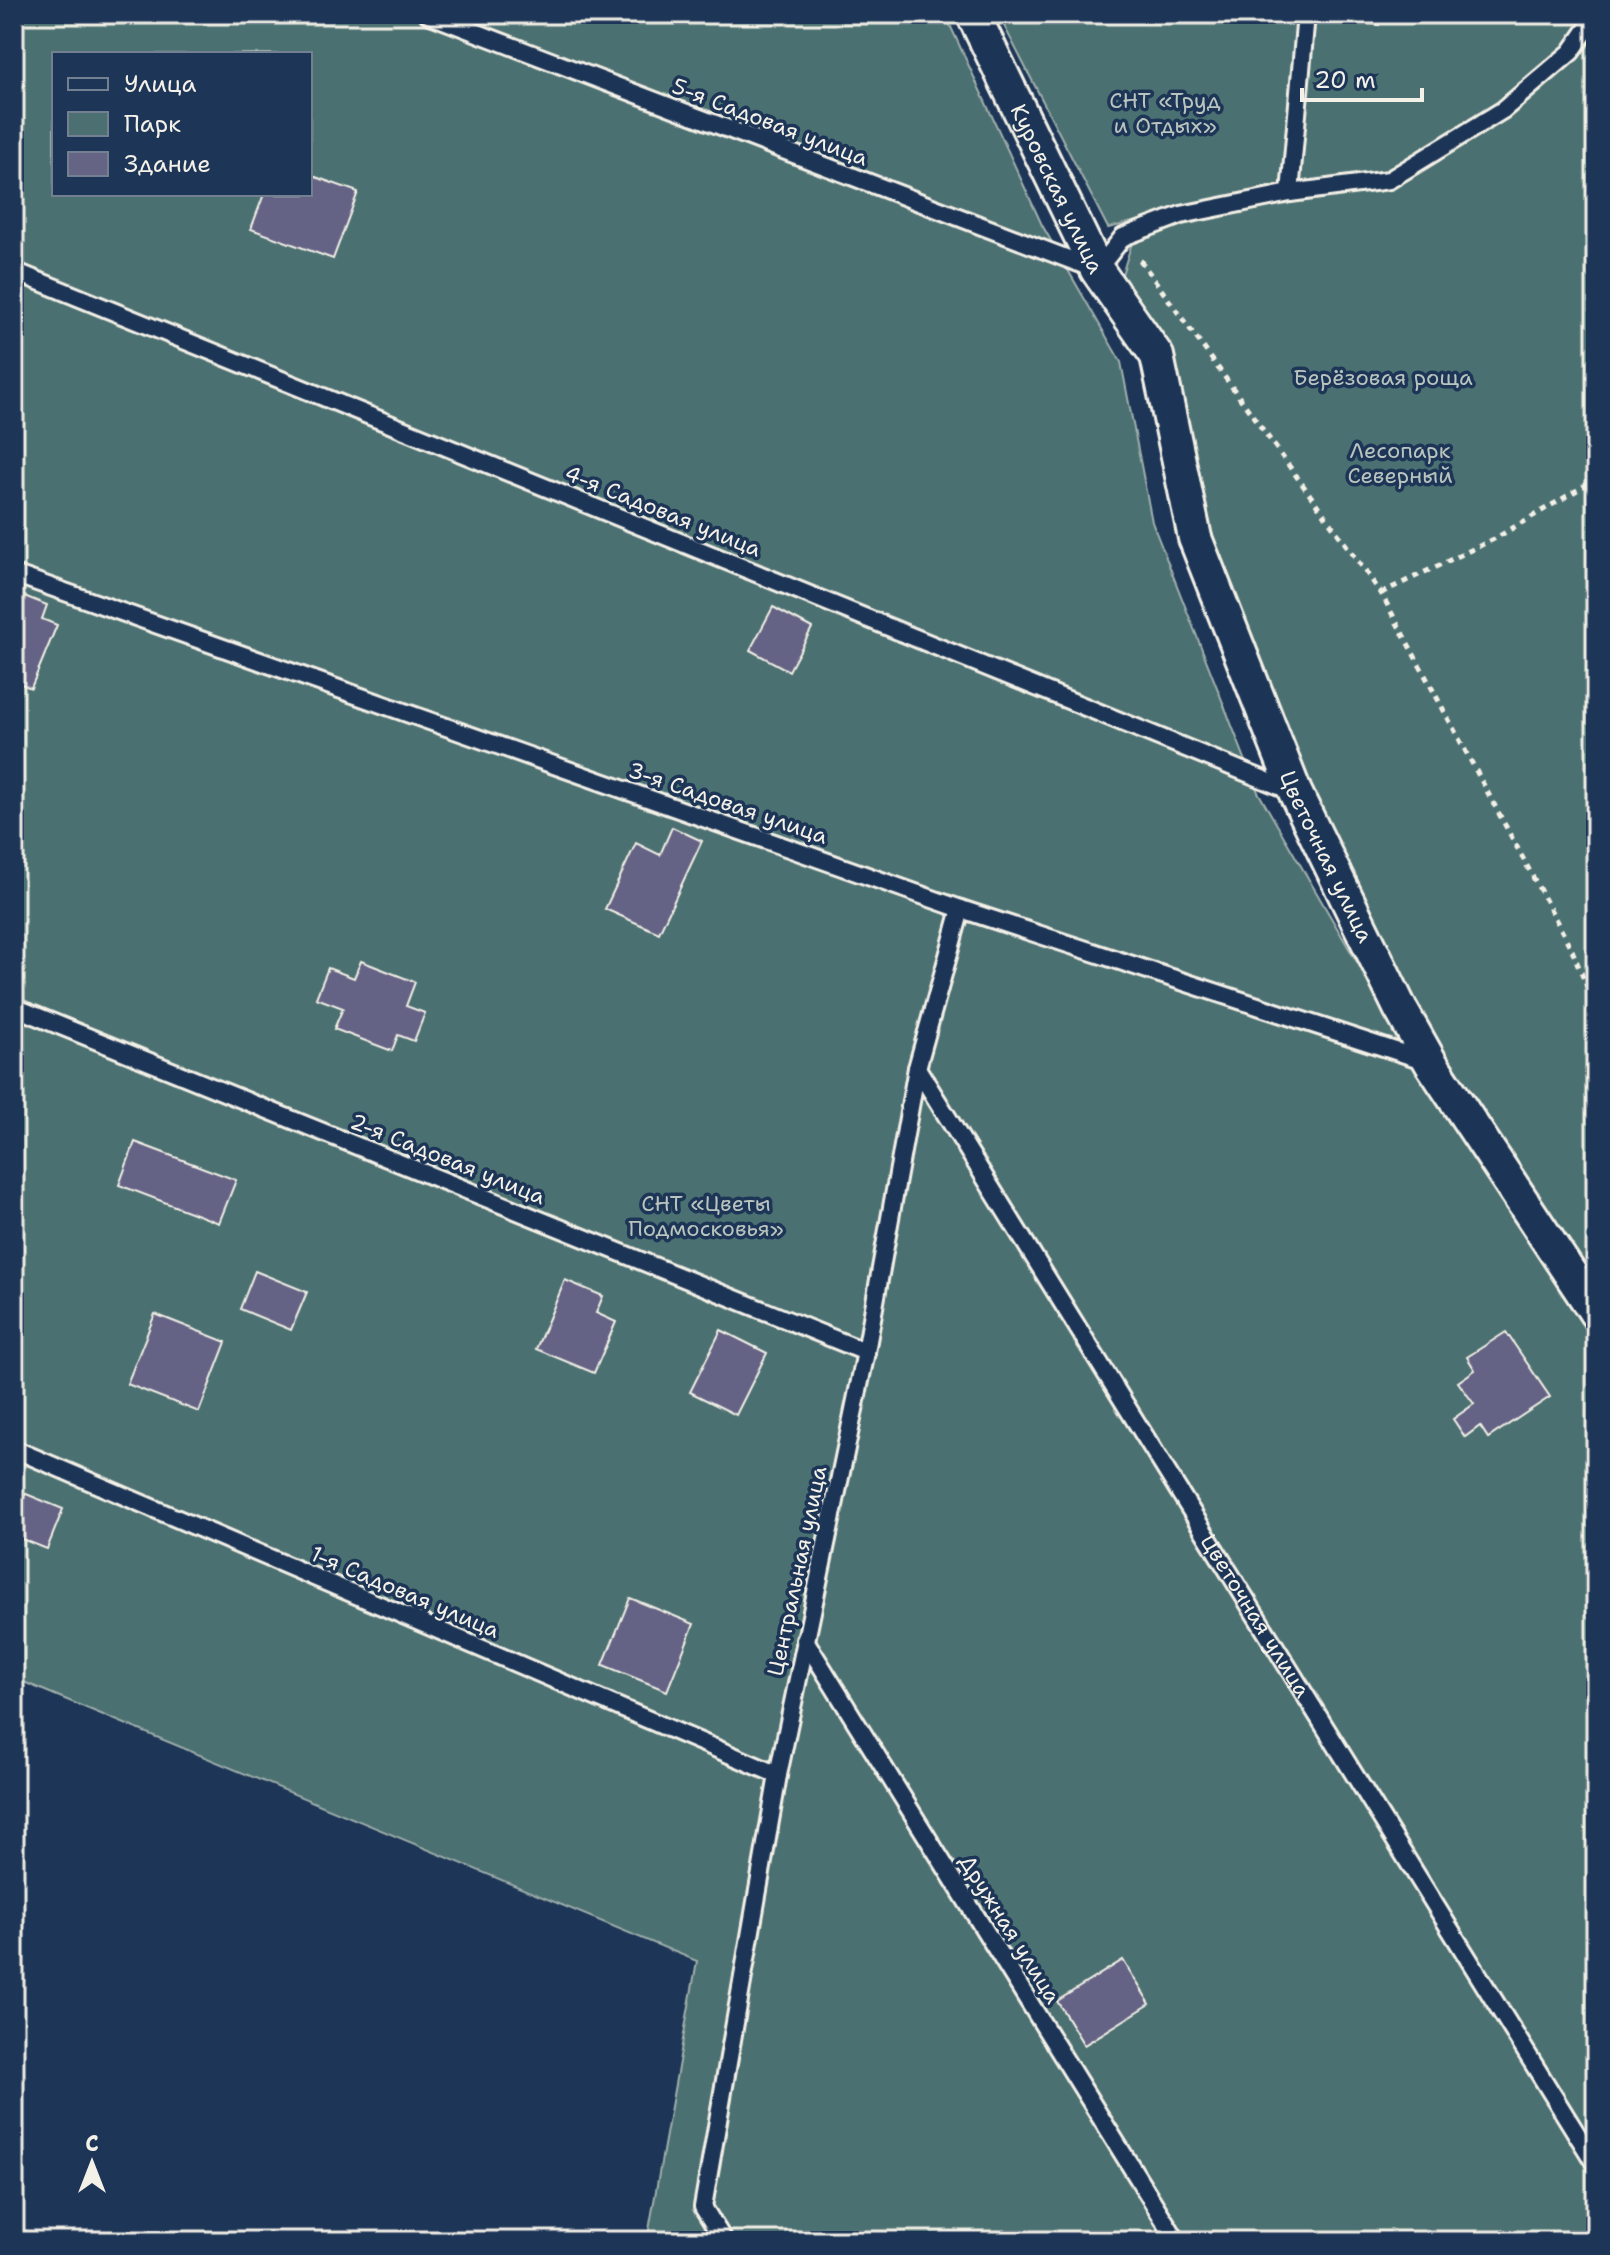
<svg xmlns="http://www.w3.org/2000/svg" width="1610" height="2255" viewBox="0 0 1610 2255" font-family="'Shantell Sans',sans-serif">
<style>
.green{fill:#4c6f71;stroke:#a0b0ac;stroke-width:2;fill-rule:evenodd}
.building{fill:#656485;stroke:#f4f1e8;stroke-width:2}
.lines{fill:none;stroke-linecap:round;stroke-linejoin:round}
.service-casing{stroke:#f4f1e8;stroke-width:22}
.minor-casing{stroke:#f4f1e8;stroke-width:38}
.path{stroke:#f4f1e8;stroke-width:5;stroke-dasharray:6 6;stroke-linecap:butt}
.service{stroke:#1d3557;stroke-width:16}
.minor{stroke:#1d3557;stroke-width:32}
.labels{text-anchor:middle;dominant-baseline:central;stroke-width:7;stroke-linejoin:round;paint-order:stroke}
.park-label{font-size:22px;fill:#b9c4be;stroke:#1d3557}
.street-label{font-size:22px;fill:#f4f1e8;stroke:#1d3557}
</style>
<rect width="100%" height="100%" fill="#1d3557"/>
<filter id="ink" filterUnits="userSpaceOnUse"><feTurbulence type="fractalNoise" baseFrequency=".0125" numOctaves="2"/><feDisplacementMap in="SourceGraphic" scale="16" xChannelSelector="R" yChannelSelector="G"/><feConvolveMatrix kernelMatrix="1 2 1 2 8 2 1 2 1" color-interpolation-filters="sRGB"/></filter>
<g filter="url(#ink)">
<path class="green" d="M14,14H945L1042,225L1121,362L1152,522L1258,792L1354,957L1545,1259L1343,896L1188,507L1164,364L1118,287L1136,230L1225,200L1108,228L998,14H1596V2241H647L697,1961L14,1678ZM54,54H310V194H54Z"/>
<g class="building">
<polygon points="1329,14 1381,14 1379,25"/>
<polygon points="310,175 358,192 333,259 251,229 264,194 310,194"/>
<polygon points="14,592 47,605 42,619 57,625 31,688 14,681"/>
<polygon points="773,607 812,628 789,671 750,650"/>
<polygon points="672,827 702,841 659,933 605,909 636,843 660,855"/>
<polygon points="361,961 415,982 406,1006 425,1013 414,1041 398,1035 392,1051 334,1029 343,1008 316,998 328,968 354,978"/>
<polygon points="135,1142 236,1180 219,1223 119,1185"/>
<polygon points="255,1271 307,1292 291,1330 240,1309"/>
<polygon points="565,1280 603,1296 596,1313 616,1322 594,1373 536,1349"/>
<polygon points="155,1314 226,1342 199,1412 127,1384"/>
<polygon points="721,1330 767,1353 736,1415 690,1392"/>
<polygon points="1506,1332 1550,1397 1488,1438 1480,1426 1465,1437 1453,1419 1474,1404 1458,1382 1475,1370 1467,1357"/>
<polygon points="14,1489 63,1509 47,1549 14,1536"/>
<polygon points="630,1598 694,1624 667,1691 603,1665"/>
<polygon points="1123,1960 1150,2004 1084,2045 1057,2001"/>
</g>
<g class="lines">
<defs>
<g id="service">
<polyline points="428,14 1097,270 1123,237 1181,215 1290,193 1306,14"/>
<polyline points="1290,193 1389,180 1503,110 1571,52 1596,16"/>
<polyline points="14,271 1294,792"/>
<polyline points="14,574 961,909 1429,1062"/>
<polyline points="14,1007 866,1352"/>
<path id="s1" d="M917,1068L1596,2165"/>
<polyline points="14,1449 778,1775"/>
<polyline points="805,1640 1177,2241"/>
<polyline points="724,2241 703,2207 778,1775 866,1352 917,1068 961,909"/>
</g>
<g id="minor">
<path id="s2" d="M973,14L1097,270L1157,356L1195,538L1295,792L1400,1008L1431,1063L1596,1313"/>
</g>
</defs>
<use href="#service" class="service-casing"/>
<use href="#minor" class="minor-casing"/>
<g class="path">
<polyline points="1140,260 1381,593 1572,950 1596,1009"/>
<polyline points="1381,593 1494,539 1596,479"/>
</g>
<use href="#service" class="service"/>
<use href="#minor" class="minor"/>
</g>
</g>
<g class="labels">
<g class="park-label">
<text x="1165" y="100">СНТ «Труд<tspan x="1165" dy="25">и Отдых»</tspan></text>
<text x="1383" y="377">Берёзовая роща</text>
<text x="1400" y="450">Лесопарк<tspan x="1400" dy="25">Северный</tspan></text>
<text x="706" y="1203">СНТ «Цветы<tspan x="706" dy="25">Подмосковья»</tspan></text>
</g>
<g class="street-label">
<text transform="translate(770 122) rotate(21)">5-я Садовая улица</text>
<text stroke="none"><textPath href="#s2" startOffset="194">Куровская улица</textPath></text>
<text transform="translate(663 511) rotate(22)">4-я Садовая улица</text>
<text transform="translate(728 803) rotate(19)">3-я Садовая улица</text>
<text stroke="none"><textPath href="#s2" startOffset="920">Цветочная улица</textPath></text>
<text transform="translate(448 1159) rotate(22)">2-я Садовая улица</text>
<text transform="translate(797 1571) rotate(-78)">Центральная улица</text>
<text transform="translate(405 1592) rotate(23)">1-я Садовая улица</text>
<text stroke="none"><textPath href="#s1" startOffset="644">Цветочная улица</textPath></text>
<text transform="translate(1010 1929) rotate(58)">Дружная улица</text>
</g>
</g>
<rect width="1610" height="2255" fill="none" stroke="#1d3557" stroke-width="48"/>
<rect x="24" y="24" width="1562" height="2207" fill="none" stroke="#f4f1e8" stroke-width="3" filter="url(#ink)"/>
<rect x="52" y="52" width="260" height="144" fill="#1d3557" stroke="#738091" stroke-width="2"/>
<rect x="68" y="78" width="40" height="12" fill="#1d3557" stroke="#738091" stroke-width="2"/>
<text x="124" y="92" font-size="24" fill="#f4f1e8">Улица</text>
<rect x="68" y="112" width="40" height="24" fill="#4c6f71" stroke="#738091" stroke-width="2"/>
<text x="124" y="132" font-size="24" fill="#f4f1e8">Парк</text>
<rect x="68" y="152" width="40" height="24" fill="#656485" stroke="#738091" stroke-width="2"/>
<text x="124" y="172" font-size="24" fill="#f4f1e8">Здание</text>
<g transform="translate(92 2163)" stroke="#1d3557" stroke-width="6" paint-order="stroke">
<path d="M0-6L14 30L0 20L-14 30Z" fill="#f4f1e8"/>
<text y="-12" font-size="22" font-weight="bold" text-anchor="middle" fill="#f4f1e8">С</text>
</g>
<path d="M1302 88v12h120v-12" fill="none" stroke="#f4f1e8" stroke-width="4"/>
<text x="1314" y="88" font-size="24" fill="#f4f1e8" stroke="#1d3557" stroke-width="6" paint-order="stroke">20 m</text>
</svg>
